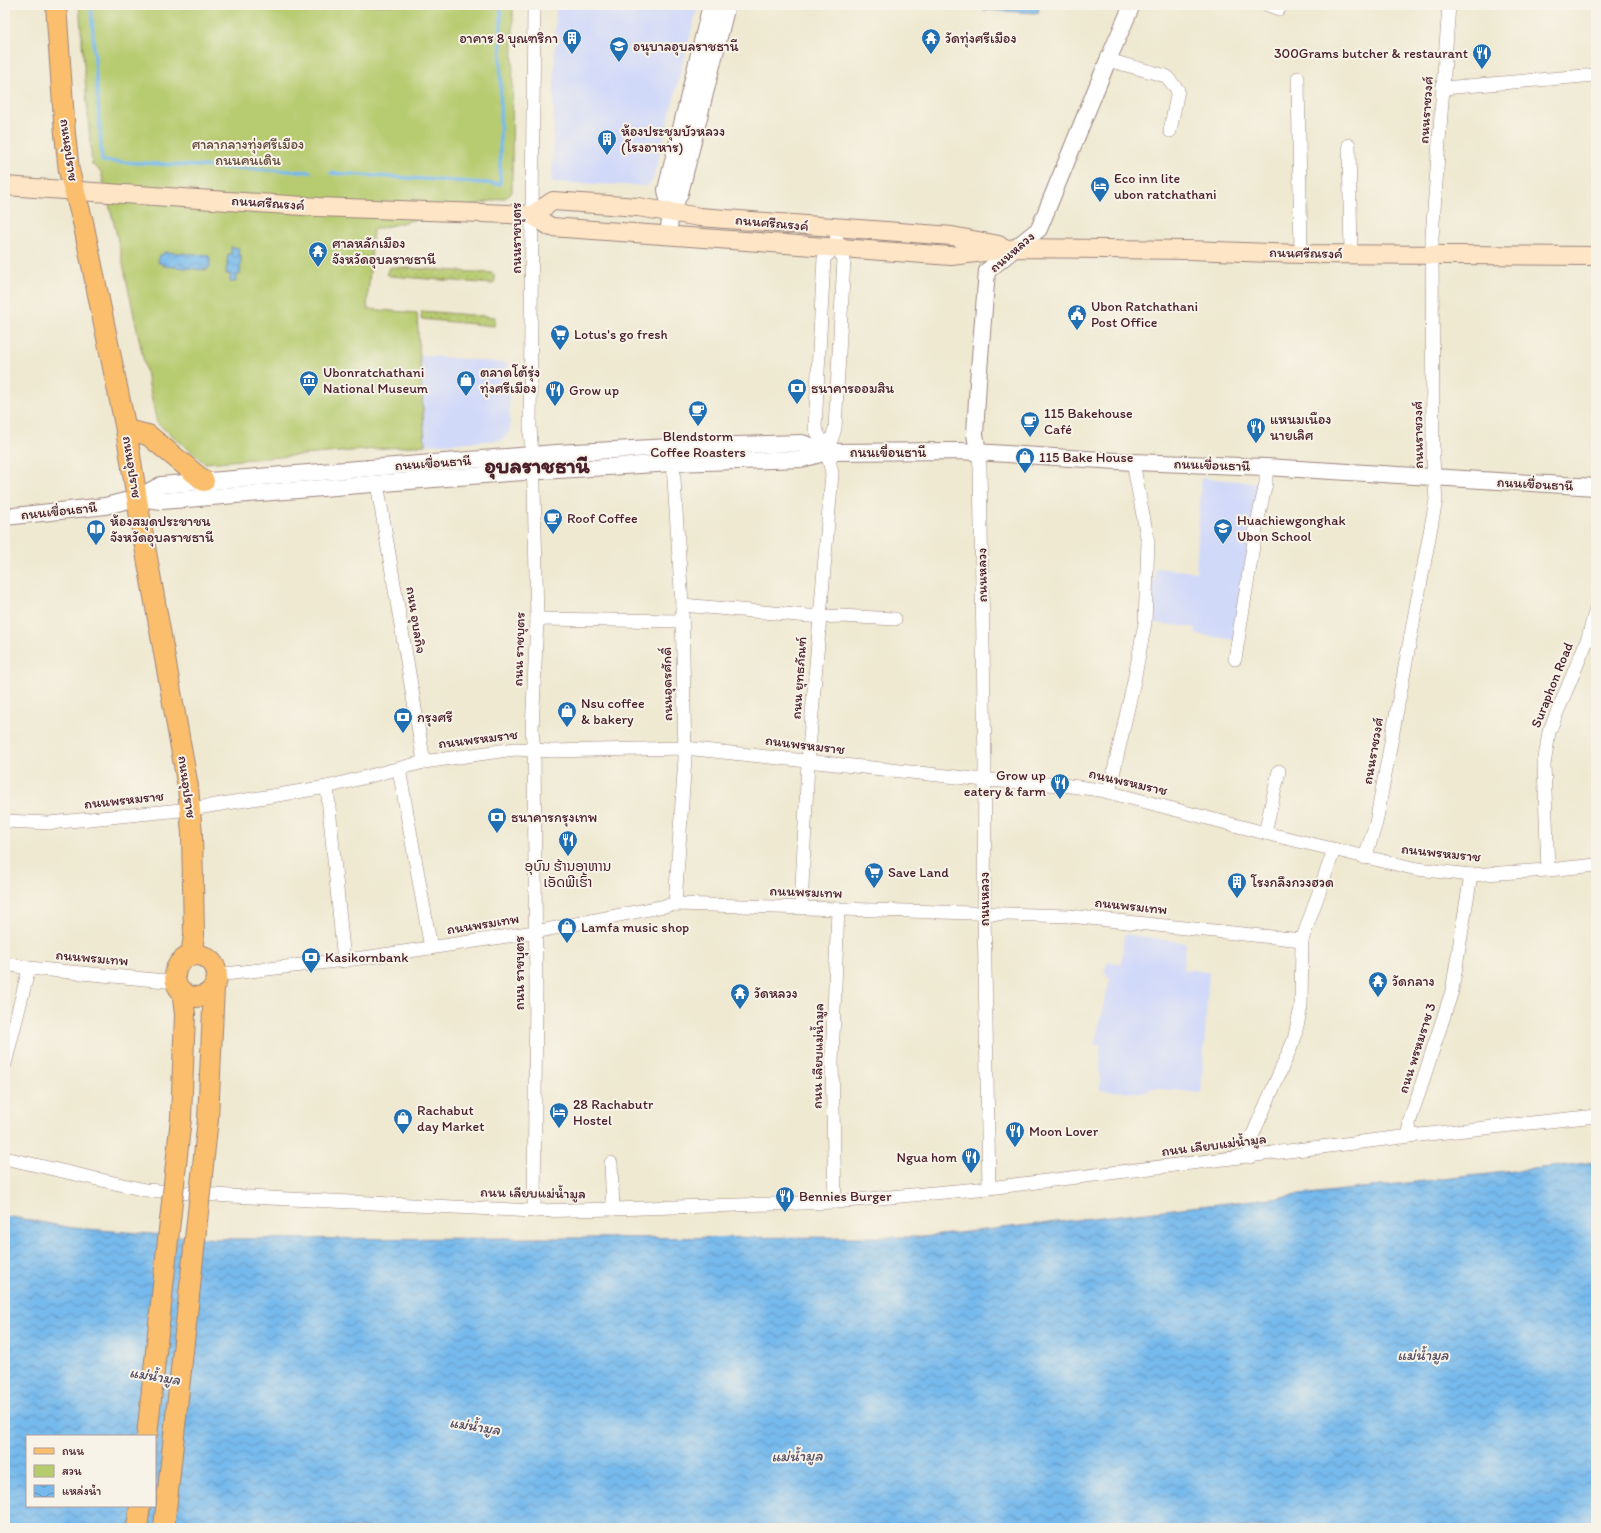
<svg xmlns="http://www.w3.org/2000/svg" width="1601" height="1533" viewBox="0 0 1601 1533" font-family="Itim,'Noto Sans Lao','Playpen Sans Thai',sans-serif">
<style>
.built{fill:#d1d9f9}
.grass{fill:url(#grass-dots);stroke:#80754d}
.park{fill:#b7cb6f;stroke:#80754d}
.water{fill:url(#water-waves);stroke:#606c8c;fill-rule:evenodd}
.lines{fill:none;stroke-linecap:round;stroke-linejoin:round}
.stream{stroke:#76b9ec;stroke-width:3.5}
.minor-casing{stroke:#9c847e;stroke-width:14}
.tertiary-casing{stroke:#9c847e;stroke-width:18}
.secondary-casing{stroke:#9c847e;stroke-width:20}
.primary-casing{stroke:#9c847e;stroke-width:22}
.minor{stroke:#fff;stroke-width:13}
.tertiary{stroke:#fff;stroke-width:16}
.secondary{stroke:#fde5c5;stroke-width:18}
.primary{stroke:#fabe6d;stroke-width:20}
.primary-bridge-casing{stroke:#9c847e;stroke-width:22;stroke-linecap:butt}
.primary-bridge{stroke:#fabe6d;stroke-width:20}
.labels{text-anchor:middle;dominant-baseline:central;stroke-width:4;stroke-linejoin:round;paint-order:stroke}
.poi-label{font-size:14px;fill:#4a1f2b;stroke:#f7f3e8;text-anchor:start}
.street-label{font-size:14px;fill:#4a1f2b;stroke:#f7f3e8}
.park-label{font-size:14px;fill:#654a3c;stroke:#f7f3e8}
.water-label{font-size:15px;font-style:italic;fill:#574d65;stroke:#f7f3e8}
.town-label{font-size:22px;font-weight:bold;fill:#4a1f2b;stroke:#f7f3e8}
</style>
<defs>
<pattern id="grass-dots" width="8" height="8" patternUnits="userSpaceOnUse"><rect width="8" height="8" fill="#b7cb6f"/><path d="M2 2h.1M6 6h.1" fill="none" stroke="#9fae60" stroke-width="1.8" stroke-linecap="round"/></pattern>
<pattern id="water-waves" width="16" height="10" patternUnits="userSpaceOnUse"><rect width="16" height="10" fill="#76b9ec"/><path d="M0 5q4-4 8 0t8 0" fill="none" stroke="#6396bf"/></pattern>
</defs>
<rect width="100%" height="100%" fill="#f7f3e8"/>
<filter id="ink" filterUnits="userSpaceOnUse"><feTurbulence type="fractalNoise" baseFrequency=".025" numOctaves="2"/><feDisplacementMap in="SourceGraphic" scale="8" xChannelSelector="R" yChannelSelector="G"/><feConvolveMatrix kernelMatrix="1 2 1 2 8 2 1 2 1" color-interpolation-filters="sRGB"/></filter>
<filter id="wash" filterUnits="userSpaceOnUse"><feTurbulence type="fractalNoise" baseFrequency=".012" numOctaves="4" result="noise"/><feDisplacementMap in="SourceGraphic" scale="16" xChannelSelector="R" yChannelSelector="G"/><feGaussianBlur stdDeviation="0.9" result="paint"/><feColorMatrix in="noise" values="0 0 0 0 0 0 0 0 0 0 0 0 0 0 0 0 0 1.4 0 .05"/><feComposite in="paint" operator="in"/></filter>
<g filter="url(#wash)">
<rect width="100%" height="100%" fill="#efe9d1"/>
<g class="built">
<polygon points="556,5 698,5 653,180 647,186 552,182"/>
<polygon points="420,355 508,363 510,431 502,440 425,445"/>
<polygon points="1201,478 1260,483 1235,640 1195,634 1196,628 1148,622 1155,568 1196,572"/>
<polygon points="1124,934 1186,943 1183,969 1209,972 1201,1093 1151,1088 1143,1093 1100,1090 1100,1045 1094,1045 1110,980 1104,970 1108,962 1121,963"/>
</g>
<g class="grass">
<polygon points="391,267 492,273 494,275 495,281 493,284 390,276 387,274 388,269"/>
<polygon points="422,311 495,317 494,326 421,319"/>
</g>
<polygon class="park" points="79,5 513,5 512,192 507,197 373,230 367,309 417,313 425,445 205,463 157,423 117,236 101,172 92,164"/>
<g class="water">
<polygon points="984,5 1039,5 1038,13 984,10"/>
<polygon points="231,247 239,248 238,254 241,255 240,275 236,275 236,282 230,282 230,274 226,274 228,254 231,254"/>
<polygon points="164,252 208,255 208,257 210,257 210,268 207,268 207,270 163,266 163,264 159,263 158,259 160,255 164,254"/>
<path d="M1596,1162V1528H5V1216L73,1228L217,1239L922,1237ZM27,1436H155V1506H27Z"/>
</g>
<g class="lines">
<g class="stream">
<polyline points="91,5 102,161 310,172"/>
<polyline points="331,173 500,184 501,5"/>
</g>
</g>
</g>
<g filter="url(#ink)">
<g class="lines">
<defs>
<g id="minor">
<polyline points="1268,5 1279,9"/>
<polyline points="1108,60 1166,76 1178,90 1170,131"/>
<polyline points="1298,78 1301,254"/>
<polyline points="1443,88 1596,75"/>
<polyline points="1349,145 1351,254"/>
<polyline points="827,452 835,429 844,259 836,247 837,228"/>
<polyline points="978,452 980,466 985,764 984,913 989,1188"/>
<polyline points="673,463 682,605 685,758 675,904"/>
<polyline points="377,483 424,762"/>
<polyline points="682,605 820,617 841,616 895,619"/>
<polyline points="537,619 682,621"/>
<polyline points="1235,659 1256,528 1266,483 1266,467"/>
<polyline points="399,769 431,948"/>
<polyline points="327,787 344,961"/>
<polyline points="1109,792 1134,681 1145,623 1148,542 1133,462"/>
<polyline points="5,821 49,823 191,809 327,787 424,762 515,749 551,751 685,748 985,780 1063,785 1100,790 1265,833 1417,869 1471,875 1548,870 1596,865"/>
<polyline points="1265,833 1279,771"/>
<polyline points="1365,858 1376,823 1436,500 1433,459 1432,237 1449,5"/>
<polyline points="1548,870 1544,765 1549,732 1588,638 1596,608"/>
<polyline points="801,907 808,762 832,473 827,452 815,428 824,258 836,247"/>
<polyline points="5,964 29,968 176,982"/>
<polyline points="217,975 370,957 535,932 675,904 1069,916 1302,940 1334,850"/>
<polyline points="5,1064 29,968"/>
<polyline points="1410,1136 1409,1123 1452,991 1471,875"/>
<polyline points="1251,1157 1250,1141 1294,1040 1301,1007 1302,940"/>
<polyline points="5,1158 145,1190 230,1196 534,1211 613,1209 835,1202 989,1188 1410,1136 1596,1116"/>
<polyline points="611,1163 613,1209"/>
<polyline points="835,1202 832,1062 838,909"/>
<polyline points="534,1211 536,989 534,750 532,731 537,619 534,487 530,427 534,5"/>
</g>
<g id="tertiary">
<polyline points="671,212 666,190 711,5"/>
<polyline points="668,235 671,212 680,193 727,5"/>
<polyline points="978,452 975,434 978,382 987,271 1039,229 1108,60 1132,5"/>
<polyline points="137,498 162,501 508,473 673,463 802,459 827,452 959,451 1133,462 1266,467 1596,487"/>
<polyline points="5,517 105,506 137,498 161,485 556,453 671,447 802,443 827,452"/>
</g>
<g id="secondary">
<polyline points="5,186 318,207 532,215 551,227 951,256 1017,248 1189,250 1301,254 1596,256"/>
<polyline points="532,215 553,201 638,207 700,217 952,236 999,245"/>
</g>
<g id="primary">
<polyline points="56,5 65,134 69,171 83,222 126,430 141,524 188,787 192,834 194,935 191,956"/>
<polyline points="126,430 148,435 204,481"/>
<circle cx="196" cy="976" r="21"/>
<polyline points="181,1118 185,1014 182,991"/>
<polyline points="208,1119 214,987"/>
<polyline points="137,1528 140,1506"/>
</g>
</defs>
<use href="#minor" class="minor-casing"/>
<use href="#tertiary" class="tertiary-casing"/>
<use href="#secondary" class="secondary-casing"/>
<use href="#primary" class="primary-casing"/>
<use href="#minor" class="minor"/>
<use href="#tertiary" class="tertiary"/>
<use href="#secondary" class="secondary"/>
<use href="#primary" class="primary"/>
<defs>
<g id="primary-bridge">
<polyline points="147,1436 181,1118"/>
<polyline points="164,1528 208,1119"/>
</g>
</defs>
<use href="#primary-bridge" class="primary-bridge-casing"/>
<use href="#primary-bridge" class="primary-bridge"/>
</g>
</g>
<defs>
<symbol id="building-pin" viewBox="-11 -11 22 30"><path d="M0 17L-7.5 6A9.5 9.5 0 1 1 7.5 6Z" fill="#1f6fb2" stroke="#f7f3e8"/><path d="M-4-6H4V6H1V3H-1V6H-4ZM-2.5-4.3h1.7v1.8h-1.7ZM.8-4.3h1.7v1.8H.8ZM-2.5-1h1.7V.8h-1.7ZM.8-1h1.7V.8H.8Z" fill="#fff"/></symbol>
<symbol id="temple-pin" viewBox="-11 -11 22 30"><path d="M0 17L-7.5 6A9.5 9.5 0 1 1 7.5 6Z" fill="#1f6fb2" stroke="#f7f3e8"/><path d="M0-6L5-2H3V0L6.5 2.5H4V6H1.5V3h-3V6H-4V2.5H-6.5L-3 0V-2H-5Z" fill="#fff"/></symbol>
<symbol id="school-pin" viewBox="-11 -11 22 30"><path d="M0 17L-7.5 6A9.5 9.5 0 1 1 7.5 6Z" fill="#1f6fb2" stroke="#f7f3e8"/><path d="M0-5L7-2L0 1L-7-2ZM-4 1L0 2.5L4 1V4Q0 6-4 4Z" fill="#fff"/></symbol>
<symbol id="restaurant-pin" viewBox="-11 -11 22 30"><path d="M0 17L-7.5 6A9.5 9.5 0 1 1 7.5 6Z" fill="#1f6fb2" stroke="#f7f3e8"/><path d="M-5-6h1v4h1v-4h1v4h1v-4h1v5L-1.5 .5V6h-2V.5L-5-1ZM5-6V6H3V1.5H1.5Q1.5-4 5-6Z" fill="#fff"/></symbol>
<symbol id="hotel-pin" viewBox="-11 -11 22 30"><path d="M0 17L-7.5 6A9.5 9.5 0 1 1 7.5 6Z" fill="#1f6fb2" stroke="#f7f3e8"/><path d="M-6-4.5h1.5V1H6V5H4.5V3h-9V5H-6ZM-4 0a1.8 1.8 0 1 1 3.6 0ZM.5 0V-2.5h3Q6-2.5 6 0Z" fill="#fff"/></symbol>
<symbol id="civic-pin" viewBox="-11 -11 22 30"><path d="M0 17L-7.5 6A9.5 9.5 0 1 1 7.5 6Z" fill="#1f6fb2" stroke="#f7f3e8"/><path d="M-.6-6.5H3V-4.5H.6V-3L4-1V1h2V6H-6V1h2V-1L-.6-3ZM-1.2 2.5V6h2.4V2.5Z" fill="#fff"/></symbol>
<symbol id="supermarket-pin" viewBox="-11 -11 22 30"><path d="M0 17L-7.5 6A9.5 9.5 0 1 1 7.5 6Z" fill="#1f6fb2" stroke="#f7f3e8"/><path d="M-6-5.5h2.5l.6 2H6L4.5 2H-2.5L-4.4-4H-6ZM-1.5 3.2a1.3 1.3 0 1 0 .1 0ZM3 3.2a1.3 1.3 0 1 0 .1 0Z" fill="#fff"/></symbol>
<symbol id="museum-pin" viewBox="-11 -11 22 30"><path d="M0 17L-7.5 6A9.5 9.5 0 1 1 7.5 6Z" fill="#1f6fb2" stroke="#f7f3e8"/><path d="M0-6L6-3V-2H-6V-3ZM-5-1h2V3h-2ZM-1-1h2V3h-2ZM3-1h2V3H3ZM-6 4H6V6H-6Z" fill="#fff"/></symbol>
<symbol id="shop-pin" viewBox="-11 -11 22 30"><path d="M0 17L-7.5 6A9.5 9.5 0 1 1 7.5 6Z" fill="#1f6fb2" stroke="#f7f3e8"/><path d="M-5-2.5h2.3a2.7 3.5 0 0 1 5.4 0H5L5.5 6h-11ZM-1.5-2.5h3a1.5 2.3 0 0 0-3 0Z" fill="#fff"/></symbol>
<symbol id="bank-pin" viewBox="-11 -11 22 30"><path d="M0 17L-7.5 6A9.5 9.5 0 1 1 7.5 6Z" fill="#1f6fb2" stroke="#f7f3e8"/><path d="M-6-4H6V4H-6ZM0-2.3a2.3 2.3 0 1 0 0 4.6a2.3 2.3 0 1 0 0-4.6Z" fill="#fff"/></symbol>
<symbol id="cafe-pin" viewBox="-11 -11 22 30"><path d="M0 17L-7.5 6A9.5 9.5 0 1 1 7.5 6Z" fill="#1f6fb2" stroke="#f7f3e8"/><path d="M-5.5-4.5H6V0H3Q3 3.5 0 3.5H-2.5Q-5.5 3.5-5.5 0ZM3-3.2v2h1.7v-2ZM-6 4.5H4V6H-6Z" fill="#fff"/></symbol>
<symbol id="library-pin" viewBox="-11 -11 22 30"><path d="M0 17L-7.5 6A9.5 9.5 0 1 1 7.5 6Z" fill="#1f6fb2" stroke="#f7f3e8"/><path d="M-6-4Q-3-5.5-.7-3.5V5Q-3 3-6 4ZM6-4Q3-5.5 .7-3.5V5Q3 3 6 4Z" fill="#fff"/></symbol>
</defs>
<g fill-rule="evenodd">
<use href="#building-pin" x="561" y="27" width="22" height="30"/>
<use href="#temple-pin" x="920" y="27" width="22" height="30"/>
<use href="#school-pin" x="608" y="35" width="22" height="30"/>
<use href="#restaurant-pin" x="1471" y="42" width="22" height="30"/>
<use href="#building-pin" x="596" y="128" width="22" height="30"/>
<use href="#hotel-pin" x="1089" y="175" width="22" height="30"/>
<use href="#temple-pin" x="307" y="240" width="22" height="30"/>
<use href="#civic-pin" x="1066" y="303" width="22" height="30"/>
<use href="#supermarket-pin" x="549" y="323" width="22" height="30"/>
<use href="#museum-pin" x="298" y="369" width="22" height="30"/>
<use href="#shop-pin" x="455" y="369" width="22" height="30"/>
<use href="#bank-pin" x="786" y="377" width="22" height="30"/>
<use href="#restaurant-pin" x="544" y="379" width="22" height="30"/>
<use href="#cafe-pin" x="687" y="399" width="22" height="30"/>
<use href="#cafe-pin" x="1019" y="410" width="22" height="30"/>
<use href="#restaurant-pin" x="1245" y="416" width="22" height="30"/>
<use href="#shop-pin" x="1014" y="446" width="22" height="30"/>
<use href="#cafe-pin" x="542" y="507" width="22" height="30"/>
<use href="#school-pin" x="1212" y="517" width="22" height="30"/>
<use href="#library-pin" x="85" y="518" width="22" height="30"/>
<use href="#shop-pin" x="556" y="700" width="22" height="30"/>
<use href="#bank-pin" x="392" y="706" width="22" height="30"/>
<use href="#restaurant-pin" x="1049" y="772" width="22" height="30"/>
<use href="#bank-pin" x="486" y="806" width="22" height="30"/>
<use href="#restaurant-pin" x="557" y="829" width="22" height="30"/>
<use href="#supermarket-pin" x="863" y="861" width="22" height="30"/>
<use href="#building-pin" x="1226" y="871" width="22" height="30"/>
<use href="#shop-pin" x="556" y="916" width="22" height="30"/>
<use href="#bank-pin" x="300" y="946" width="22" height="30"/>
<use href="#temple-pin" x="1367" y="970" width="22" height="30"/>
<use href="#temple-pin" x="729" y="982" width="22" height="30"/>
<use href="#hotel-pin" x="548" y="1101" width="22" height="30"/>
<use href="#shop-pin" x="392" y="1107" width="22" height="30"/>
<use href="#restaurant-pin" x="1004" y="1120" width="22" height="30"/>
<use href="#restaurant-pin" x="960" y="1146" width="22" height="30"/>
<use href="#restaurant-pin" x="774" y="1185" width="22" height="30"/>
</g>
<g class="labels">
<g class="poi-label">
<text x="558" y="38" text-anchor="end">อาคาร 8 บุณฑริกา</text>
<text x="945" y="38">วัดทุ่งศรีเมือง</text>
<text x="633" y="46">อนุบาลอุบลราชธานี</text>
<text x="1468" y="53" text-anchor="end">300Grams butcher &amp; restaurant</text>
<text x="621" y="131">ห้องประชุมบัวหลวง<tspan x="621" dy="16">(โรงอาหาร)</tspan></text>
<text x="1114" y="178">Eco inn lite<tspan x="1114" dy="16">ubon ratchathani</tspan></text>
<text x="332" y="243">ศาลหลักเมือง<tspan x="332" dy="16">จังหวัดอุบลราชธานี</tspan></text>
<text x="1091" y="306">Ubon Ratchathani<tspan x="1091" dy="16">Post Office</tspan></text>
<text x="574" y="334">Lotus's go fresh</text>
<text x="323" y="372">Ubonratchathani<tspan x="323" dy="16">National Museum</tspan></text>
<text x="480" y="372">ตลาดโต้รุ่ง<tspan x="480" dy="16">ทุ่งศรีเมือง</tspan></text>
<text x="811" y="388">ธนาคารออมสิน</text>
<text x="569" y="390">Grow up</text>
<text x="1044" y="413">115 Bakehouse<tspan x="1044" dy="16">Café</tspan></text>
<text x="1270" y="419">แหนมเนือง<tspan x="1270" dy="16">นายเลิศ</tspan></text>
<text x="698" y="436" text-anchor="middle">Blendstorm<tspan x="698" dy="16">Coffee Roasters</tspan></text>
<text x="1039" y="457">115 Bake House</text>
<text x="567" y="518">Roof Coffee</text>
<text x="1237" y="520">Huachiewgonghak<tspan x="1237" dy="16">Ubon School</tspan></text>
<text x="110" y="521">ห้องสมุดประชาชน<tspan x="110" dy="16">จังหวัดอุบลราชธานี</tspan></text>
<text x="581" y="703">Nsu coffee<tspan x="581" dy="16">&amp; bakery</tspan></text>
<text x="417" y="717">กรุงศรี</text>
<text x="1046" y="775" text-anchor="end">Grow up<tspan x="1046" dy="16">eatery &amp; farm</tspan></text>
<text x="511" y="817">ธนาคารกรุงเทพ</text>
<text x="568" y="866" text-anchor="middle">ອຸບົນ ຮ້ານອາຫານ<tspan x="568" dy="16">ເອັດພີເຮົ້າ</tspan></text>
<text x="888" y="872">Save Land</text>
<text x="1251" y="882">โรงกลึงกวงฮวด</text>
<text x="581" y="927">Lamfa music shop</text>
<text x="325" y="957">Kasikornbank</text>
<text x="1392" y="981">วัดกลาง</text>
<text x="754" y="993">วัดหลวง</text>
<text x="573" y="1104">28 Rachabutr<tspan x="573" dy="16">Hostel</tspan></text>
<text x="417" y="1110">Rachabut<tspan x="417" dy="16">day Market</tspan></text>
<text x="1029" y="1131">Moon Lover</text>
<text x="957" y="1157" text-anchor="end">Ngua hom</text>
<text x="799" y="1196">Bennies Burger</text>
</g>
<g class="street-label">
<text transform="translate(1426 110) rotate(-86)">ถนนราชวงศ์</text>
<text transform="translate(69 150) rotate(82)">ถนนอุปราช</text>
<text transform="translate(268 203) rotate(4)">ถนนศรีณรงค์</text>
<text transform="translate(772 223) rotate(5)">ถนนศรีณรงค์</text>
<text transform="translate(516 238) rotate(-90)">ถนนราชบุตร</text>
<text transform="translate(1012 252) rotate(-41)">ถนนหลวง</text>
<text transform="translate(1306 253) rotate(1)">ถนนศรีณรงค์</text>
<text transform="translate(1418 435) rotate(-91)">ถนนราชวงศ์</text>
<text x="888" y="452">ถนนเขื่อนธานี</text>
<text transform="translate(433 463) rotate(-4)">ถนนเขื่อนธานี</text>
<text transform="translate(1212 465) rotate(2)">ถนนเขื่อนธานี</text>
<text transform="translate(132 467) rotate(81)">ถนนอุปราช</text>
<text transform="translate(1535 484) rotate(3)">ถนนเขื่อนธานี</text>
<text transform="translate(59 511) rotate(-6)">ถนนเขื่อนธานี</text>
<text transform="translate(982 575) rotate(-91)">ถนนหลวง</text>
<text transform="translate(416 620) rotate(81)">ถนน อุบลกิจ</text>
<text transform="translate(519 649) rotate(-88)">ถนน ราชบุตร</text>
<text transform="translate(799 678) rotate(-86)">ถนน ยุทธภัณฑ์</text>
<text transform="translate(667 684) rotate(-91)">ถนนอุดรศักดิ์</text>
<text transform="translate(1552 685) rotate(-68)">Suraphon Road</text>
<text transform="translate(478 739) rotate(-7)">ถนนพรหมราช</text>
<text transform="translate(805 745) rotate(7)">ถนนพรหมราช</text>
<text transform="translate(1373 751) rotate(-80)">ถนนราชวงศ์</text>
<text transform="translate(1128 782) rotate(13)">ถนนพรหมราช</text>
<text transform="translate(187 787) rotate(82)">ถนนอุปราช</text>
<text transform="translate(124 800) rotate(-6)">ถนนพรหมราช</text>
<text transform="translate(1441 853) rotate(6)">ถนนพรหมราช</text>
<text transform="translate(806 892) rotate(2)">ถนนพรมเทพ</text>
<text transform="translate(984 899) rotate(-90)">ถนนหลวง</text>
<text transform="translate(1131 906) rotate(6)">ถนนพรมเทพ</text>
<text transform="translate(483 924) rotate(-9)">ถนนพรมเทพ</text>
<text transform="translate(92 958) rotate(5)">ถนนพรมเทพ</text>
<text transform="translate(519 973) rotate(-90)">ถนน ราชบุตร</text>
<text transform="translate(1417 1048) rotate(-72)">ถนน พรหมราช 3</text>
<text transform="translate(818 1056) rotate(-89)">ถนน เลียบแม่น้ำมูล</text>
<text transform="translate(1214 1145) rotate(-7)">ถนน เลียบแม่น้ำมูล</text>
<text transform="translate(533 1193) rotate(1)">ถนน เลียบแม่น้ำมูล</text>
</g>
<g class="park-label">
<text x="248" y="144">ศาลากลางทุ่งศรีเมือง<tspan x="248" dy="16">ถนนคนเดิน</tspan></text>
</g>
<g class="water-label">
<text x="1423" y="1355">แม่น้ำมูล</text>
<text transform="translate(155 1376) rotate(9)">แม่น้ำมูล</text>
<text transform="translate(475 1426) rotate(9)">แม่น้ำมูล</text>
<text transform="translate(797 1456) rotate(-1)">แม่น้ำมูล</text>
</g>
<g class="town-label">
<text x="537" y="465">อุบลราชธานี</text>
</g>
</g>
<rect width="1601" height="1533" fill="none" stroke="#f7f3e8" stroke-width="20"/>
<rect x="26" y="1435" width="130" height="72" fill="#f7f3e8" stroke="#b29e9c"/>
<rect x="34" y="1448" width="20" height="6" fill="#fabe6d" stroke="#b29e9c"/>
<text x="62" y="1455" font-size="12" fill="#4a1f2b">ถนน</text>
<rect x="34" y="1465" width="20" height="12" fill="#b7cb6f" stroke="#b29e9c"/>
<text x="62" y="1475" font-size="12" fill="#4a1f2b">สวน</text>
<rect x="34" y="1485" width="20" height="12" fill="url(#water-waves)" stroke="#b29e9c"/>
<text x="62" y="1495" font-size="12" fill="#4a1f2b">แหล่งน้ำ</text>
</svg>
